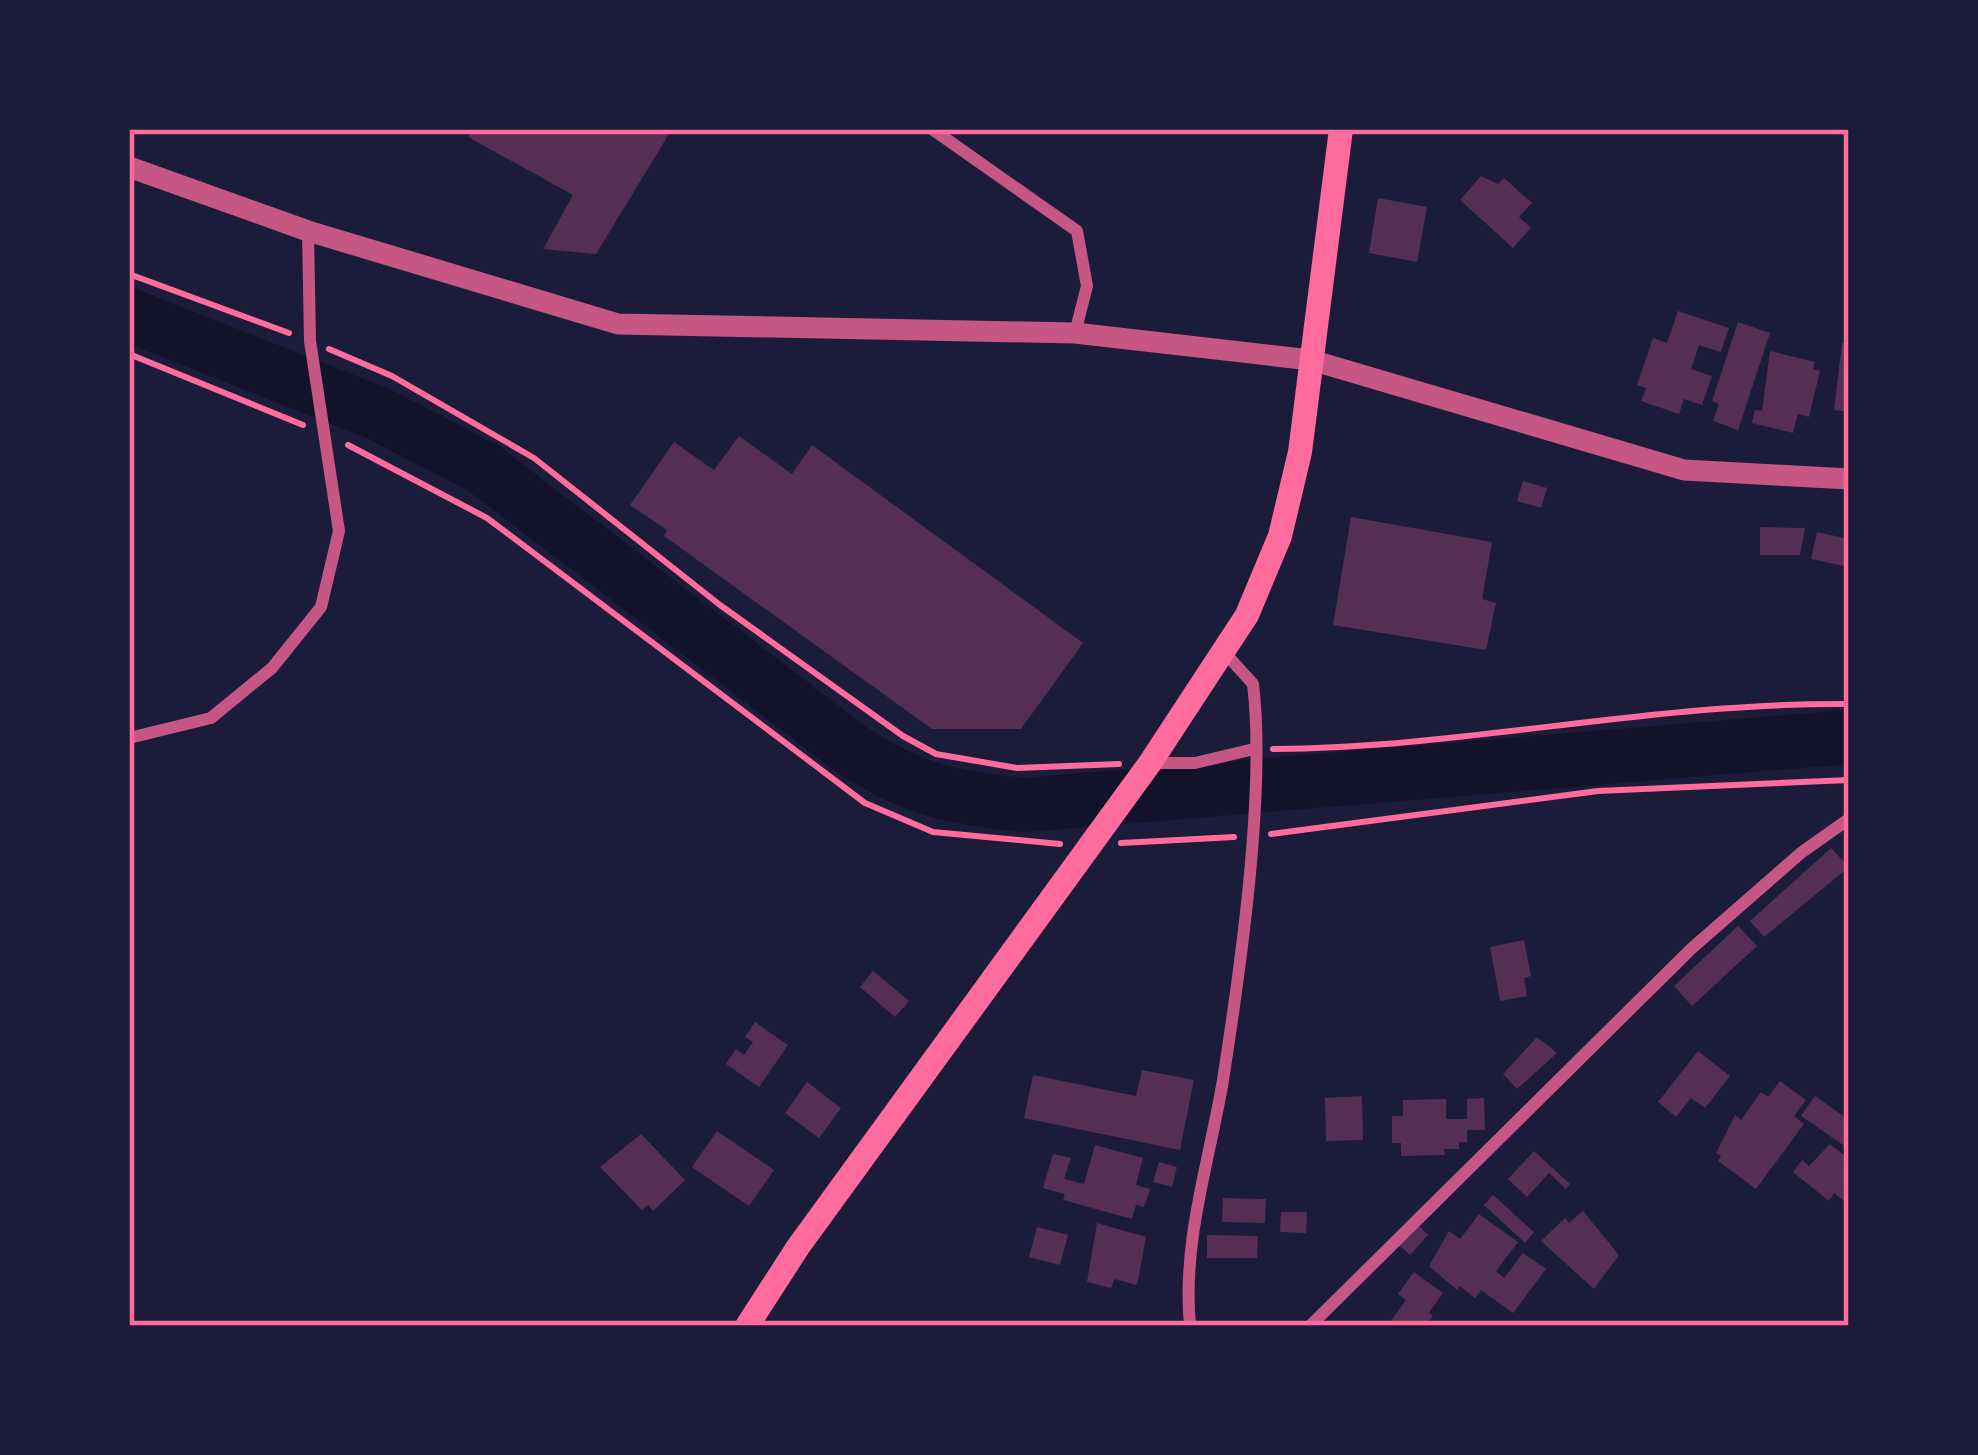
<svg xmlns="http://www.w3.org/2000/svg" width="1978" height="1455" viewBox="0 0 1978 1455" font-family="'Roboto Condensed',sans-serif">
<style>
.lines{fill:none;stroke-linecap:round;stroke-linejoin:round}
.river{stroke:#12122b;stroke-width:54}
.building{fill:#542f53}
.path{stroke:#ff6b9d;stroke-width:6}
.minor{stroke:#c65784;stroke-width:12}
.tertiary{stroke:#c65784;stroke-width:21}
.secondary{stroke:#ff6b9d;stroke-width:24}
.neatline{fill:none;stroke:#ff6b9d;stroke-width:4.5}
</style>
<rect width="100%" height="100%" fill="#1b1b3a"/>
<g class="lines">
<path class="river" d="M129,315L379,414L483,468L852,750C913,790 953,798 1024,805L1849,737"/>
</g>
<g class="building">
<polygon points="473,129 672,129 596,254 543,249 573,195 468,137"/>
<polygon points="1481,176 1498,184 1504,178 1532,203 1519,217 1531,228 1513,248 1460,200"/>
<polygon points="1378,198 1427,207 1417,262 1369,253"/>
<polygon points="1678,311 1729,328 1721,352 1699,345 1691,369 1712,376 1702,405 1684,399 1679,414 1641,401 1646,388 1637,385 1653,338 1667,343"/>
<polygon points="1738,322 1770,333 1738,430 1713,421 1719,404 1712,401"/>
<polygon points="1842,343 1849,344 1849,412 1834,410"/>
<polygon points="1770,351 1815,362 1813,369 1820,371 1809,417 1798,414 1793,433 1752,423 1755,410 1762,411"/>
<polygon points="739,436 792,474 812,445 1083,643 1021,729 932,729 664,536 667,530 630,505 674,442 714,470"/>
<polygon points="1523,481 1547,488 1541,508 1517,501"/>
<polygon points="1351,517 1492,542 1482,599 1496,603 1486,650 1333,625"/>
<polygon points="1760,527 1805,528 1800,555 1760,555"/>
<polygon points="1817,532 1849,539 1849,567 1811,559"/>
<polygon points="1831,848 1849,867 1764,937 1750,921"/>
<polygon points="1738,926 1757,946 1692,1006 1674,986"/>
<polygon points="1524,940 1531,976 1524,978 1527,996 1500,1001 1490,947"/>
<polygon points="873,971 909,1001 895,1017 860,987"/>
<polygon points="755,1022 788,1045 759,1087 726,1064 736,1049 744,1055 753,1042 745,1037"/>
<polygon points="1537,1037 1557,1053 1517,1089 1503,1074"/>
<polygon points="1698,1051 1730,1076 1705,1108 1691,1098 1676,1117 1658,1102"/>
<polygon points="1142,1070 1194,1080 1180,1150 1024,1118 1033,1075 1136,1096"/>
<polygon points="1780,1081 1806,1100 1794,1116 1804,1124 1756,1189 1718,1161 1721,1156 1716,1153 1735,1115 1741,1120 1761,1092 1768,1097"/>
<polygon points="807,1082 841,1108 819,1138 785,1113"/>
<polygon points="1362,1096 1363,1140 1326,1141 1325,1098"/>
<polygon points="1815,1096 1849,1120 1849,1149 1801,1116"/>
<polygon points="1484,1098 1485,1130 1467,1130 1467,1142 1459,1142 1459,1149 1444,1149 1445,1155 1401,1156 1401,1143 1392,1143 1392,1116 1403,1116 1403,1100 1446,1099 1446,1119 1467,1119 1467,1099"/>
<polygon points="717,1131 774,1170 749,1206 692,1167"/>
<polygon points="641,1134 685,1180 653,1211 648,1205 642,1210 600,1167"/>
<polygon points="1830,1144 1849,1159 1844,1201 1834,1193 1829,1201 1793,1172 1802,1160 1809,1166"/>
<polygon points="1095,1145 1143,1158 1136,1185 1150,1189 1144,1207 1136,1205 1132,1219 1063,1200 1065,1194 1043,1188 1053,1154 1071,1158 1064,1179 1084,1184"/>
<polygon points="1534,1151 1570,1184 1566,1189 1549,1173 1527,1197 1508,1179"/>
<polygon points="1159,1162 1177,1167 1172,1187 1153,1182"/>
<polygon points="1493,1195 1534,1232 1525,1243 1484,1205"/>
<polygon points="1223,1198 1266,1199 1265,1223 1222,1222"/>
<polygon points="1583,1211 1619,1255 1594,1289 1541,1241 1565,1218 1569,1223"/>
<polygon points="1281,1212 1307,1212 1306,1233 1280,1232"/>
<polygon points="1479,1214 1518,1242 1496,1271 1504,1278 1523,1253 1546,1269 1513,1313 1481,1290 1475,1298 1460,1286 1457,1290 1429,1266 1449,1231 1460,1239"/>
<polygon points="1097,1223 1146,1237 1137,1285 1114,1279 1111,1288 1087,1282"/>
<polygon points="1417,1224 1428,1235 1410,1255 1399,1245"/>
<polygon points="1037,1227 1068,1235 1060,1265 1029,1257"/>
<polygon points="1207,1235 1258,1236 1257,1258 1207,1258"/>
<polygon points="1414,1272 1443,1293 1429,1313 1433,1316 1425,1326 1387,1326 1406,1300 1398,1294"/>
</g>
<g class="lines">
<g class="path">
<polyline points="129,274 289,333"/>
<polyline points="329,349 392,376 534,458 720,605 903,736 936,754 1017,768 1119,764"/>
<polyline points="129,354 303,425"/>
<polyline points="348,445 487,518 865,803 933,832 1060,844"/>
<path d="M1273,749C1465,748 1653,702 1849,704"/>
<polyline points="1271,834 1598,791 1849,780"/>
<polyline points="1121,843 1234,837"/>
</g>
<g class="minor">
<polyline points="932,129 1077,231 1087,286 1075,333"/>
<polyline points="129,738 211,718 272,668 321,607 339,531 310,341 308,231"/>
<polyline points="1150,763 1195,763 1254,749"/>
<path d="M1190,1326C1182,1241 1209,1163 1223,1080C1240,971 1266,791 1253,684L1226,654"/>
<polyline points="1310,1326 1691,949 1802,852 1849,819"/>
</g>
<polyline class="tertiary" points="129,167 308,231 618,324 1075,333 1311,360 1684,470 1849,479"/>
<polyline class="secondary" points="747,1326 798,1247 1150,763 1247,615 1280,536 1300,452 1341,129"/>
</g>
<rect width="1978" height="1455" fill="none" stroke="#1b1b3a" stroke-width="264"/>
<rect x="132" y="132" width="1714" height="1191" class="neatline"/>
</svg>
